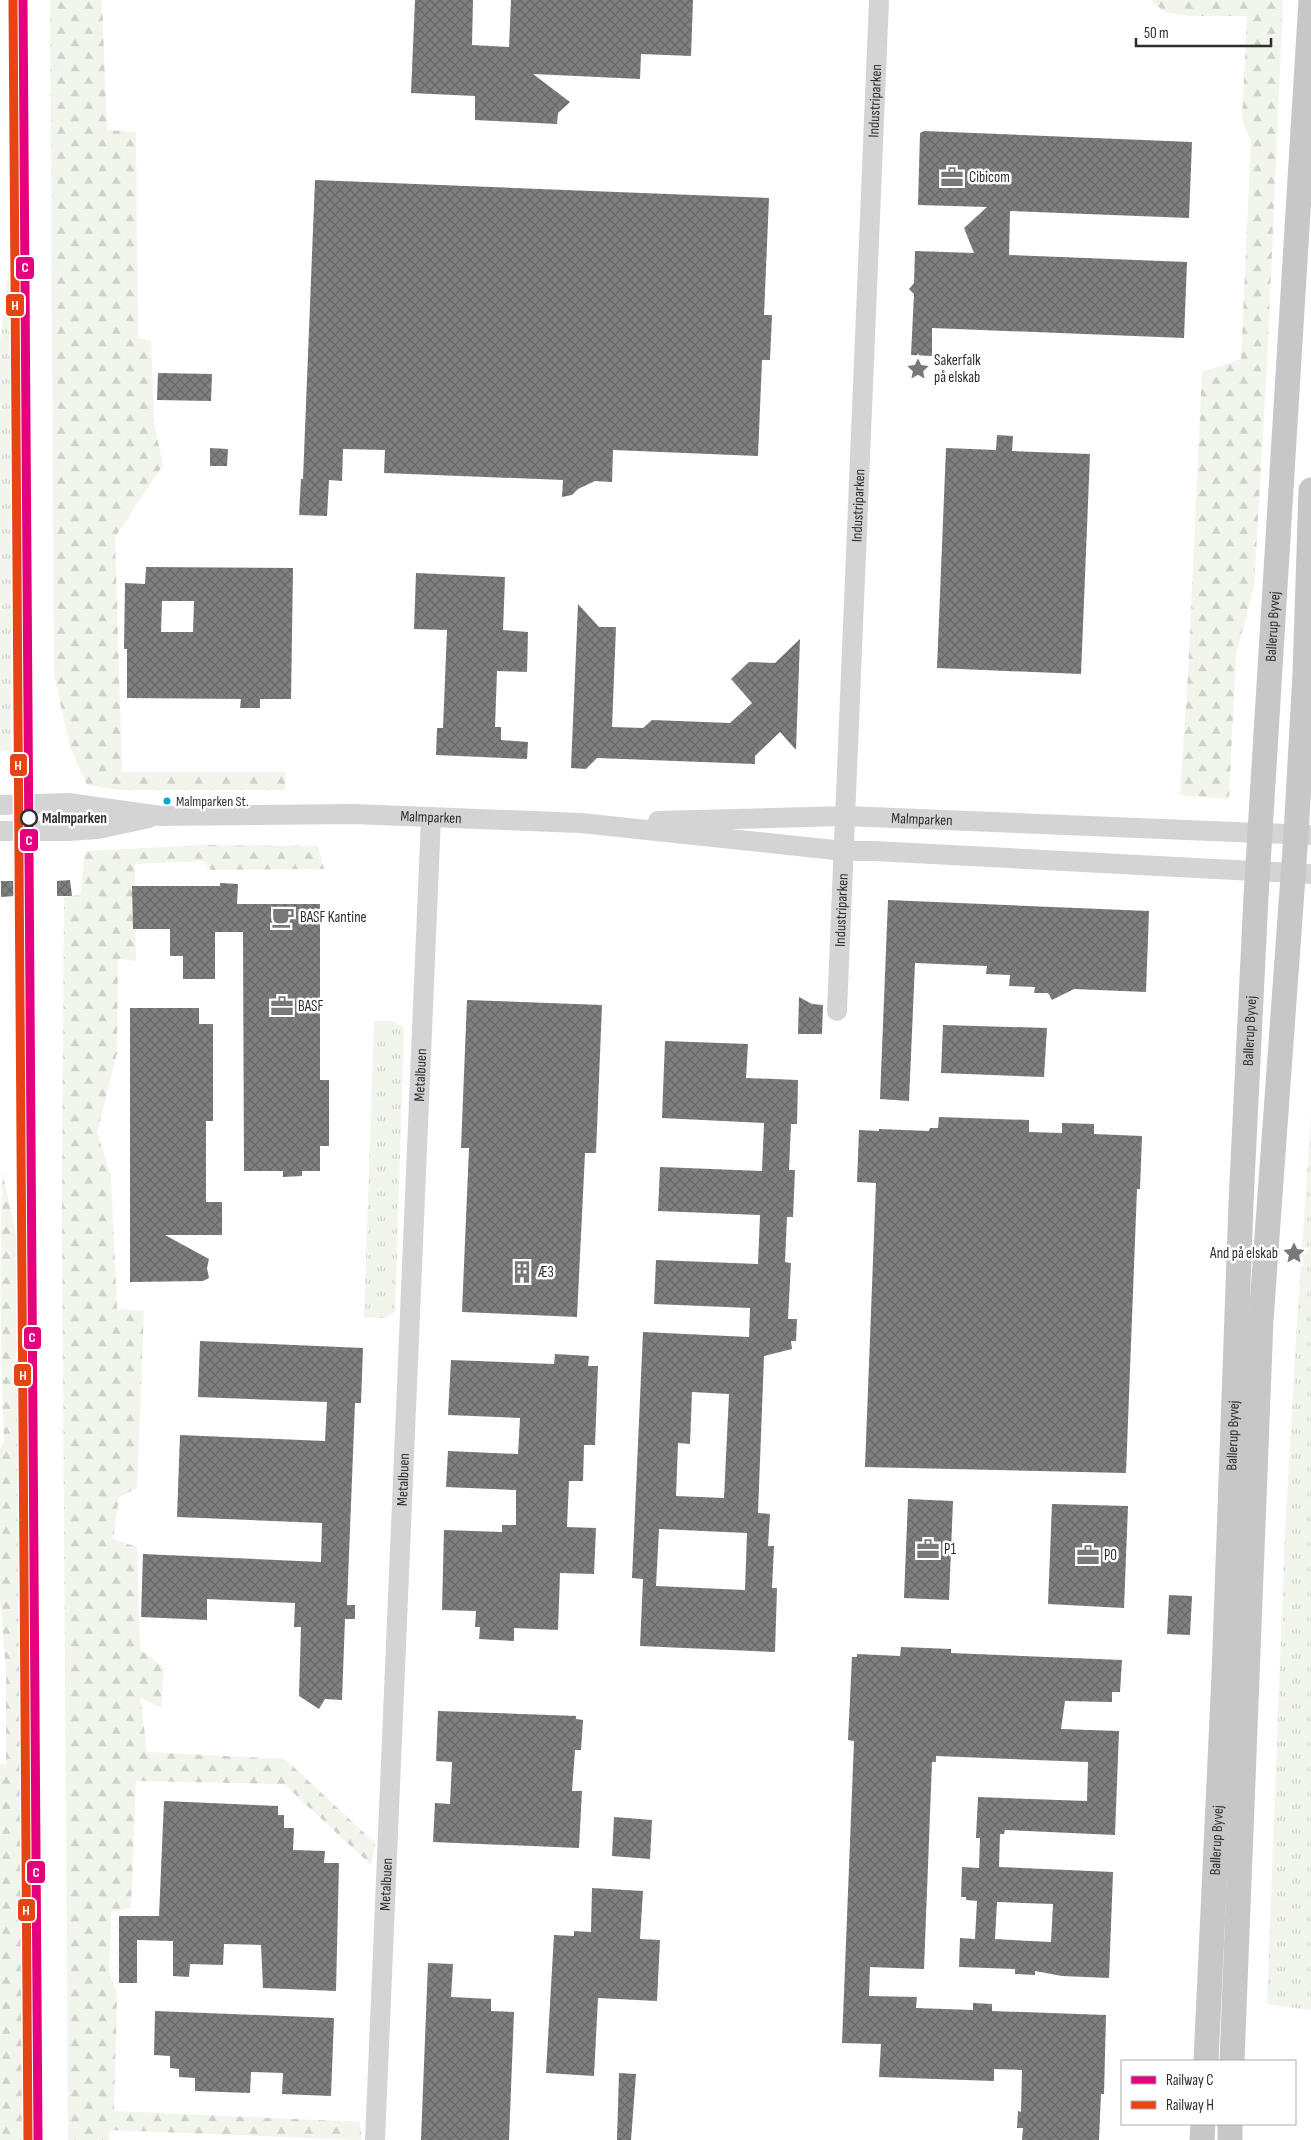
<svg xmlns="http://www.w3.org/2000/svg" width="1311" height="2140" viewBox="0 0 1311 2140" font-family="'Sofia Sans Condensed',sans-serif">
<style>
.grass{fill:url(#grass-tufts)}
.forest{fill:url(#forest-firs)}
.building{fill:url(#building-cross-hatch);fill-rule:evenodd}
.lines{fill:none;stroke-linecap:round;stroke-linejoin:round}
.minor{stroke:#d4d4d4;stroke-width:20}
.major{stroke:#c7c7c7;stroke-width:25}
.rail-1-casing{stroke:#fff;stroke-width:12}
.rail-2-casing{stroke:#fff;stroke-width:12}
.rail-1{stroke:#e5007d;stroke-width:9}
.rail-2{stroke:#e64415;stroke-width:9}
.bus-dot{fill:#00a9ce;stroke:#fff;stroke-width:2}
.stop-dot{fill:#fff;stroke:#2f2f2f;stroke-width:2.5}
.labels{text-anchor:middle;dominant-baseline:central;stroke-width:5;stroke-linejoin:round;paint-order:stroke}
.bus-label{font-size:14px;fill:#2f2f2f;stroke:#fff;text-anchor:start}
.street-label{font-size:15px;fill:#2f2f2f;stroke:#fff}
.poi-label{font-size:15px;fill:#2f2f2f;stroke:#fff;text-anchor:start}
.stop-label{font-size:15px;font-weight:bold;fill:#2f2f2f;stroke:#fff;text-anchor:start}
.line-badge{stroke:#fff;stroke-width:2}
.badge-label{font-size:14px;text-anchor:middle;font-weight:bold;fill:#fff}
</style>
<defs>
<pattern id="grass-tufts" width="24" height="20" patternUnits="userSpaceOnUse" patternTransform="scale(1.25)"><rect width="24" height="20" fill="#f1f5ec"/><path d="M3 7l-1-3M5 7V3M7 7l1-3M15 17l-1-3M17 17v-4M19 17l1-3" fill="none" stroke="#cfd2cb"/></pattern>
<pattern id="forest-firs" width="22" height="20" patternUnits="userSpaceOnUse" patternTransform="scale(1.25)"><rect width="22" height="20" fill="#f1f5ec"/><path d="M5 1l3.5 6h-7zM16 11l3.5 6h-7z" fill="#cfd2cb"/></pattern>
<pattern id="building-cross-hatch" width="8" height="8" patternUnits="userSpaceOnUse" patternTransform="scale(1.25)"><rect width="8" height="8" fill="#7f7f7f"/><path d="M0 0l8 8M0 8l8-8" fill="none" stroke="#686868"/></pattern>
</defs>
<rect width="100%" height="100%" fill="#fff"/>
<g class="grass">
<polygon points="11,250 11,751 0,752 0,342"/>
<polygon points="374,1021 393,1021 404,1028 395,1312 384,1318 364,1317"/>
<polygon points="1311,1116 1311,2010 1267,2004 1285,1530 1298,1307"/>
</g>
<g class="forest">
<polygon points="50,0 102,0 107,130 136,132 138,338 151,341 154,423 163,465 115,537 122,772 285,772 285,790 120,790 87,785 70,747 54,675"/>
<polygon points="1153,0 1283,0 1267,366 1254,587 1236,654 1229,799 1180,795 1188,674 1202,372 1241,359 1251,141 1242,119 1247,16 1189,16 1165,12 1151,1"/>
<polygon points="206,845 318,846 324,869 211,870 203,861 135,864 136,961 118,959 117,1053 97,1132 111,1176 117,1309 144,1311 137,1488 119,1497 113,1539 137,1547 140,1649 164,1668 161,1708 140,1697 147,1752 285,1759 375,1843 371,1865 284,1784 136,1781 131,1908 111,1912 109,1972 117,1993 114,2111 360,2122 362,2140 110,2130 109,2140 68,2140 62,1213 64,897 80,895 85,851"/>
<path d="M2,1170L22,1262L30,2140H0V1764H6V1673L0,1595V1448L4,1442C0,1352 0,1260 2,1170Z"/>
</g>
<g class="building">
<polygon points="415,0 473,0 472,45 509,47 511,0 693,0 691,56 641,54 640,79 533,74 570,102 558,113 557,124 475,120 475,96 411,93"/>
<polygon points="924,131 1192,142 1189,218 1010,211 1009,255 1187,262 1184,338 932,328 932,356 911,355 914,294 909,289 914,283 915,251 974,253 964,228 987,207 918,205 920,133"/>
<polygon points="315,180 769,198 764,315 772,315 770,360 762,360 758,456 613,450 612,482 595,481 578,489 572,495 562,497 563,480 384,473 385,450 343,449 342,481 329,480 327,516 299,515 301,479 303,479"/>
<polygon points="158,373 212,374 211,401 157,400"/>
<polygon points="997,435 1013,436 1012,451 1090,454 1081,674 937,668 946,448 996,450"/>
<polygon points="210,448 228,449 227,466 210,466"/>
<path d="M146,567L293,568L291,699H260V708H240L241,699L127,698V649H124L125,583L145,584ZM162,601H194L193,632H161Z"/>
<polygon points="416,573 505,577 503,630 528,632 527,672 497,671 495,727 501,727 501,740 528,742 527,759 436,755 437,728 443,728 447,630 414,629"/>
<polygon points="578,604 599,627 616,627 612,727 643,728 652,720 730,723 752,703 731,679 749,662 775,663 800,639 796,750 780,732 755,756 755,764 597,758 586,769 571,768"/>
<polygon points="70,880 72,896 57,896 57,881"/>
<polygon points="1,881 15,881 15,896 1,897"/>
<polygon points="220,883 238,884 237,904 320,904 320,1080 329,1080 329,1146 320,1146 320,1171 302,1171 302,1176 283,1177 283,1171 244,1171 243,932 215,932 215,979 183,979 183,956 170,956 170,929 133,929 132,886 220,886"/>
<polygon points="888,900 1149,911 1146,992 1074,989 1052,1000 1048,993 1034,993 1035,987 1009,986 1010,975 986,974 987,966 915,963 909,1101 880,1099"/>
<polygon points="799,997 812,1004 823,1005 822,1034 798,1034"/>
<polygon points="467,1000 602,1005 596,1153 585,1153 577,1317 462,1312 469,1148 461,1148"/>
<polygon points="130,1008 199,1008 199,1024 213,1024 213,1121 206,1121 206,1202 222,1202 222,1235 165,1235 209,1259 207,1268 209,1278 203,1281 130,1282"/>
<polygon points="943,1025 1047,1028 1044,1077 941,1073"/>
<path d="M665,1041L748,1044L746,1078L798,1080L797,1124H791L789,1170H795L793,1217H787L785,1262L791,1263L788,1319H797L796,1341H791L792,1349L764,1356L758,1513L770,1514L768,1546H774L772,1588H777L775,1652L640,1646L643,1579L632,1578L643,1332L749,1337L750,1308L654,1304L656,1260L758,1264L760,1215L658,1211L660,1167L762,1171L764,1123L662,1118ZM692,1392L729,1394L724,1498L676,1496L678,1443L690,1444ZM659,1529L747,1533L745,1590L656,1586Z"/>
<polygon points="939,1117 1029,1120 1029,1132 1062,1133 1062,1123 1094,1124 1094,1134 1142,1136 1140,1189 1137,1189 1126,1473 865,1467 876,1183 857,1182 859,1130 879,1131 879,1129 929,1131 930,1128 938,1128"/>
<polygon points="200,1341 363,1348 361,1403 355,1403 347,1605 355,1605 355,1619 345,1619 342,1700 325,1699 319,1709 299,1696 301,1627 294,1627 295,1603 207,1599 207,1620 141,1617 143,1554 321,1562 322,1523 177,1517 180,1435 325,1441 327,1402 198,1397"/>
<polygon points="555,1354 589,1356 588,1366 598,1366 595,1445 584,1445 583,1481 569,1481 567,1527 596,1528 594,1574 560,1573 558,1630 514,1628 514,1641 479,1639 480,1627 475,1627 476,1611 442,1610 444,1530 502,1532 502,1525 516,1525 516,1490 446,1487 448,1451 518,1454 520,1418 448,1415 451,1360 554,1364"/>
<polygon points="908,1499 953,1501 949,1600 904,1598"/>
<polygon points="1052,1504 1128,1506 1124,1608 1048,1604"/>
<polygon points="1169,1595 1192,1596 1190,1635 1167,1634"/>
<path d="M901,1647L951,1649V1653L1122,1660L1120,1692H1112V1702L1065,1701L1061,1729L1119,1731L1115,1835L1005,1830L1004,1834H1000L999,1867L1113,1872L1109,1978L1062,1976L1035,1971V1975L1015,1974V1969L959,1967L960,1938L975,1939L977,1901L966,1900V1897H961L962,1867L979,1868L980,1838H976L978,1797L1087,1801L1088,1762L936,1756V1762H932L924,1969L870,1967L869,1996L917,1997L916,2008L973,2010V2003L992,2004V2011L1106,2015L1104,2094H1101L1099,2140H1022L1023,2128H1017L1018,2111L1021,2112L1022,2070L994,2069V2081L879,2077L881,2044L842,2043L854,1741L848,1740L852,1657H857V1654L900,1656ZM997,1902L1053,1904L1051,1942L995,1939Z"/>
<polygon points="438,1711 576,1716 576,1719 583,1720 581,1750 575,1750 572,1791 582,1791 579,1848 433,1842 435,1803 450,1804 452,1762 436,1761"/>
<polygon points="164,1801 278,1806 278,1815 284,1815 284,1828 294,1828 293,1850 325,1851 324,1863 339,1863 336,1991 263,1988 261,1945 224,1944 223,1965 190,1964 189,1977 173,1976 173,1941 137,1940 137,1983 119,1983 119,1916 159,1916"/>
<polygon points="614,1817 652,1820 650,1859 612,1856"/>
<polygon points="592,1888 643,1891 640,1939 660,1940 657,2001 598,1998 594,2076 546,2073 554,1935 574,1936 574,1931 591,1932"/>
<polygon points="428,1963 453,1964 451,1997 491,1999 491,2011 514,2012 509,2140 421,2140"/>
<polygon points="155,2011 334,2018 331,2096 282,2094 283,2073 251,2072 250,2093 195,2091 195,2078 179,2077 179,2069 170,2068 170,2056 154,2055"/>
<polygon points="619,2073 636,2074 631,2140 617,2140"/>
</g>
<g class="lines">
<g class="minor">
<path id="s1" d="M0,805L68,803L161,816L353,814L581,823L844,851H874L1311,874"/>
<path id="s2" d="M658,821L846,816L1311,835"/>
<polyline points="0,831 68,831 98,829 149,818"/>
<path id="s3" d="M837,1011L879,0"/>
<path id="s4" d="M375,2140L431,818"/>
</g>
<g class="major">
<path id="s5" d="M1206,2061L1224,1675L1241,1203L1256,897L1311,0"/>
<polyline points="1232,2061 1261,1320 1296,835 1305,674 1311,490"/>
<polyline points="1202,2140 1203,2124"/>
<polyline points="1230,2140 1230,2124"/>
</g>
<defs>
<polyline id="rail-1" points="23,0 38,2140"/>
<polyline id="rail-2" points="13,0 28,2140"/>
</defs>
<use href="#rail-1" class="rail-1-casing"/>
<use href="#rail-2" class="rail-2-casing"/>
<use href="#rail-1" class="rail-1"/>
<use href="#rail-2" class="rail-2"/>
</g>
<defs>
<symbol id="office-bare" viewBox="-9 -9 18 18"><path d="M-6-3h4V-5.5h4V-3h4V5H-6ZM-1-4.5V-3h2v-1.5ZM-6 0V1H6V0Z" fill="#787878" stroke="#fff" stroke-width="2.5" paint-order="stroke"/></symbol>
<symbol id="sight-bare" viewBox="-9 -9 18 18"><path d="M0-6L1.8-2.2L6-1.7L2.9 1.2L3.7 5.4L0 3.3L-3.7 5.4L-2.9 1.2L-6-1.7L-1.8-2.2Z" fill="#787878" stroke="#fff" stroke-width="2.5" paint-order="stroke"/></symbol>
<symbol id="cafe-bare" viewBox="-9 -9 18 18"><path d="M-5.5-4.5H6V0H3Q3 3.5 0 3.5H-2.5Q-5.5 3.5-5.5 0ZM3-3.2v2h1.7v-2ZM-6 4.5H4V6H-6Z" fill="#787878" stroke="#fff" stroke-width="2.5" paint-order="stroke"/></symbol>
<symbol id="building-bare" viewBox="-9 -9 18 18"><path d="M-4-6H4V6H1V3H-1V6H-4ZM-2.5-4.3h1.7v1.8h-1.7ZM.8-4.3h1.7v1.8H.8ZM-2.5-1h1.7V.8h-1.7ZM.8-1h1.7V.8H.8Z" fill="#787878" stroke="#fff" stroke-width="2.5" paint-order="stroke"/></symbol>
</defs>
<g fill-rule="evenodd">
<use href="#office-bare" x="936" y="161" width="32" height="32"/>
<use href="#sight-bare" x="902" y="353" width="32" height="32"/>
<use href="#cafe-bare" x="267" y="901" width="32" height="32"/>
<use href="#office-bare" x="266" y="990" width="32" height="32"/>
<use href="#sight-bare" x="1278" y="1237" width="32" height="32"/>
<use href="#building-bare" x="506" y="1256" width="32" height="32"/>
<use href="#office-bare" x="912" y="1533" width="32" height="32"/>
<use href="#office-bare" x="1072" y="1539" width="32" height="32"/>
</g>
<circle class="bus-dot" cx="167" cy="801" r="4.5"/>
<circle class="stop-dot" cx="29" cy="818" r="8"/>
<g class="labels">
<g class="bus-label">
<text x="176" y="801">Malmparken St.</text>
</g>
<g class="street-label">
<text stroke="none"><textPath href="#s3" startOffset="911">Industriparken</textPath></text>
<text stroke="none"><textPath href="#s3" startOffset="506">Industriparken</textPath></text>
<text stroke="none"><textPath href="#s5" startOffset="1436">Ballerup Byvej</textPath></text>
<text stroke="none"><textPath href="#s1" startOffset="432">Malmparken</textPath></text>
<text stroke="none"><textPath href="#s2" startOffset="264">Malmparken</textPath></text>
<text stroke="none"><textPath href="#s3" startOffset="101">Industriparken</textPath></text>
<text stroke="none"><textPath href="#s5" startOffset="1031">Ballerup Byvej</textPath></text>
<text stroke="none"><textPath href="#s4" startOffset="1066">Metalbuen</textPath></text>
<text stroke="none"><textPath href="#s5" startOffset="626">Ballerup Byvej</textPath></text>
<text stroke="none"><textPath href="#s4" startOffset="661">Metalbuen</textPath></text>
<text stroke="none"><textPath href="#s5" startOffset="221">Ballerup Byvej</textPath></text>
<text stroke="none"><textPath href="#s4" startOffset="256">Metalbuen</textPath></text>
</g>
<g class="poi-label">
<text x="969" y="177">Cibicom</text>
<text x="934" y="360">Sakerfalk<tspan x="934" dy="17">på elskab</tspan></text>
<text x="300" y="917">BASF Kantine</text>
<text x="298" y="1006">BASF</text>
<text x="1278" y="1253" text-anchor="end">And på elskab</text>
<text x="538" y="1272">Æ3</text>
<text x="944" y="1549">P1</text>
<text x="1104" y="1555">P0</text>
</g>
<g class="stop-label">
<text x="42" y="818">Malmparken</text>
</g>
</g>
<g class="line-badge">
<rect x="15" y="256" width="20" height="24" rx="5" fill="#e5007d"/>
<rect x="5" y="293" width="20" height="24" rx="5" fill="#e64415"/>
<rect x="9" y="753" width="19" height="24" rx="5" fill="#e64415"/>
<rect x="19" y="828" width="20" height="24" rx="5" fill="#e5007d"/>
<rect x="23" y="1326" width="19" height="24" rx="5" fill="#e5007d"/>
<rect x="13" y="1363" width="19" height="24" rx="5" fill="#e64415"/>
<rect x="26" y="1860" width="20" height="24" rx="5" fill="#e5007d"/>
<rect x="17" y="1898" width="19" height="24" rx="5" fill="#e64415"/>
</g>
<g class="badge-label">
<text x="25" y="272">C</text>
<text x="15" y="310">H</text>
<text x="18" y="770">H</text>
<text x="29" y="845">C</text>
<text x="32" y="1342">C</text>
<text x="23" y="1380">H</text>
<text x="36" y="1877">C</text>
<text x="26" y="1915">H</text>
</g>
<rect x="1121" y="2060" width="175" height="65" fill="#ffffff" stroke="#acacac"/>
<rect x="1131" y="2076" width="25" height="8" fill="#e5007d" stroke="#acacac"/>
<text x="1166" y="2085" font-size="15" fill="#2f2f2f">Railway C</text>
<rect x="1131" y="2101" width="25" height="8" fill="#e64415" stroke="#acacac"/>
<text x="1166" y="2110" font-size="15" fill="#2f2f2f">Railway H</text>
<path d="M1136 38v8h135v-8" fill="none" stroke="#2f2f2f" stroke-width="2.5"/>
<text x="1144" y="38" font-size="15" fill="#2f2f2f" stroke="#ffffff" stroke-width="4" paint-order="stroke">50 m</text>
</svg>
